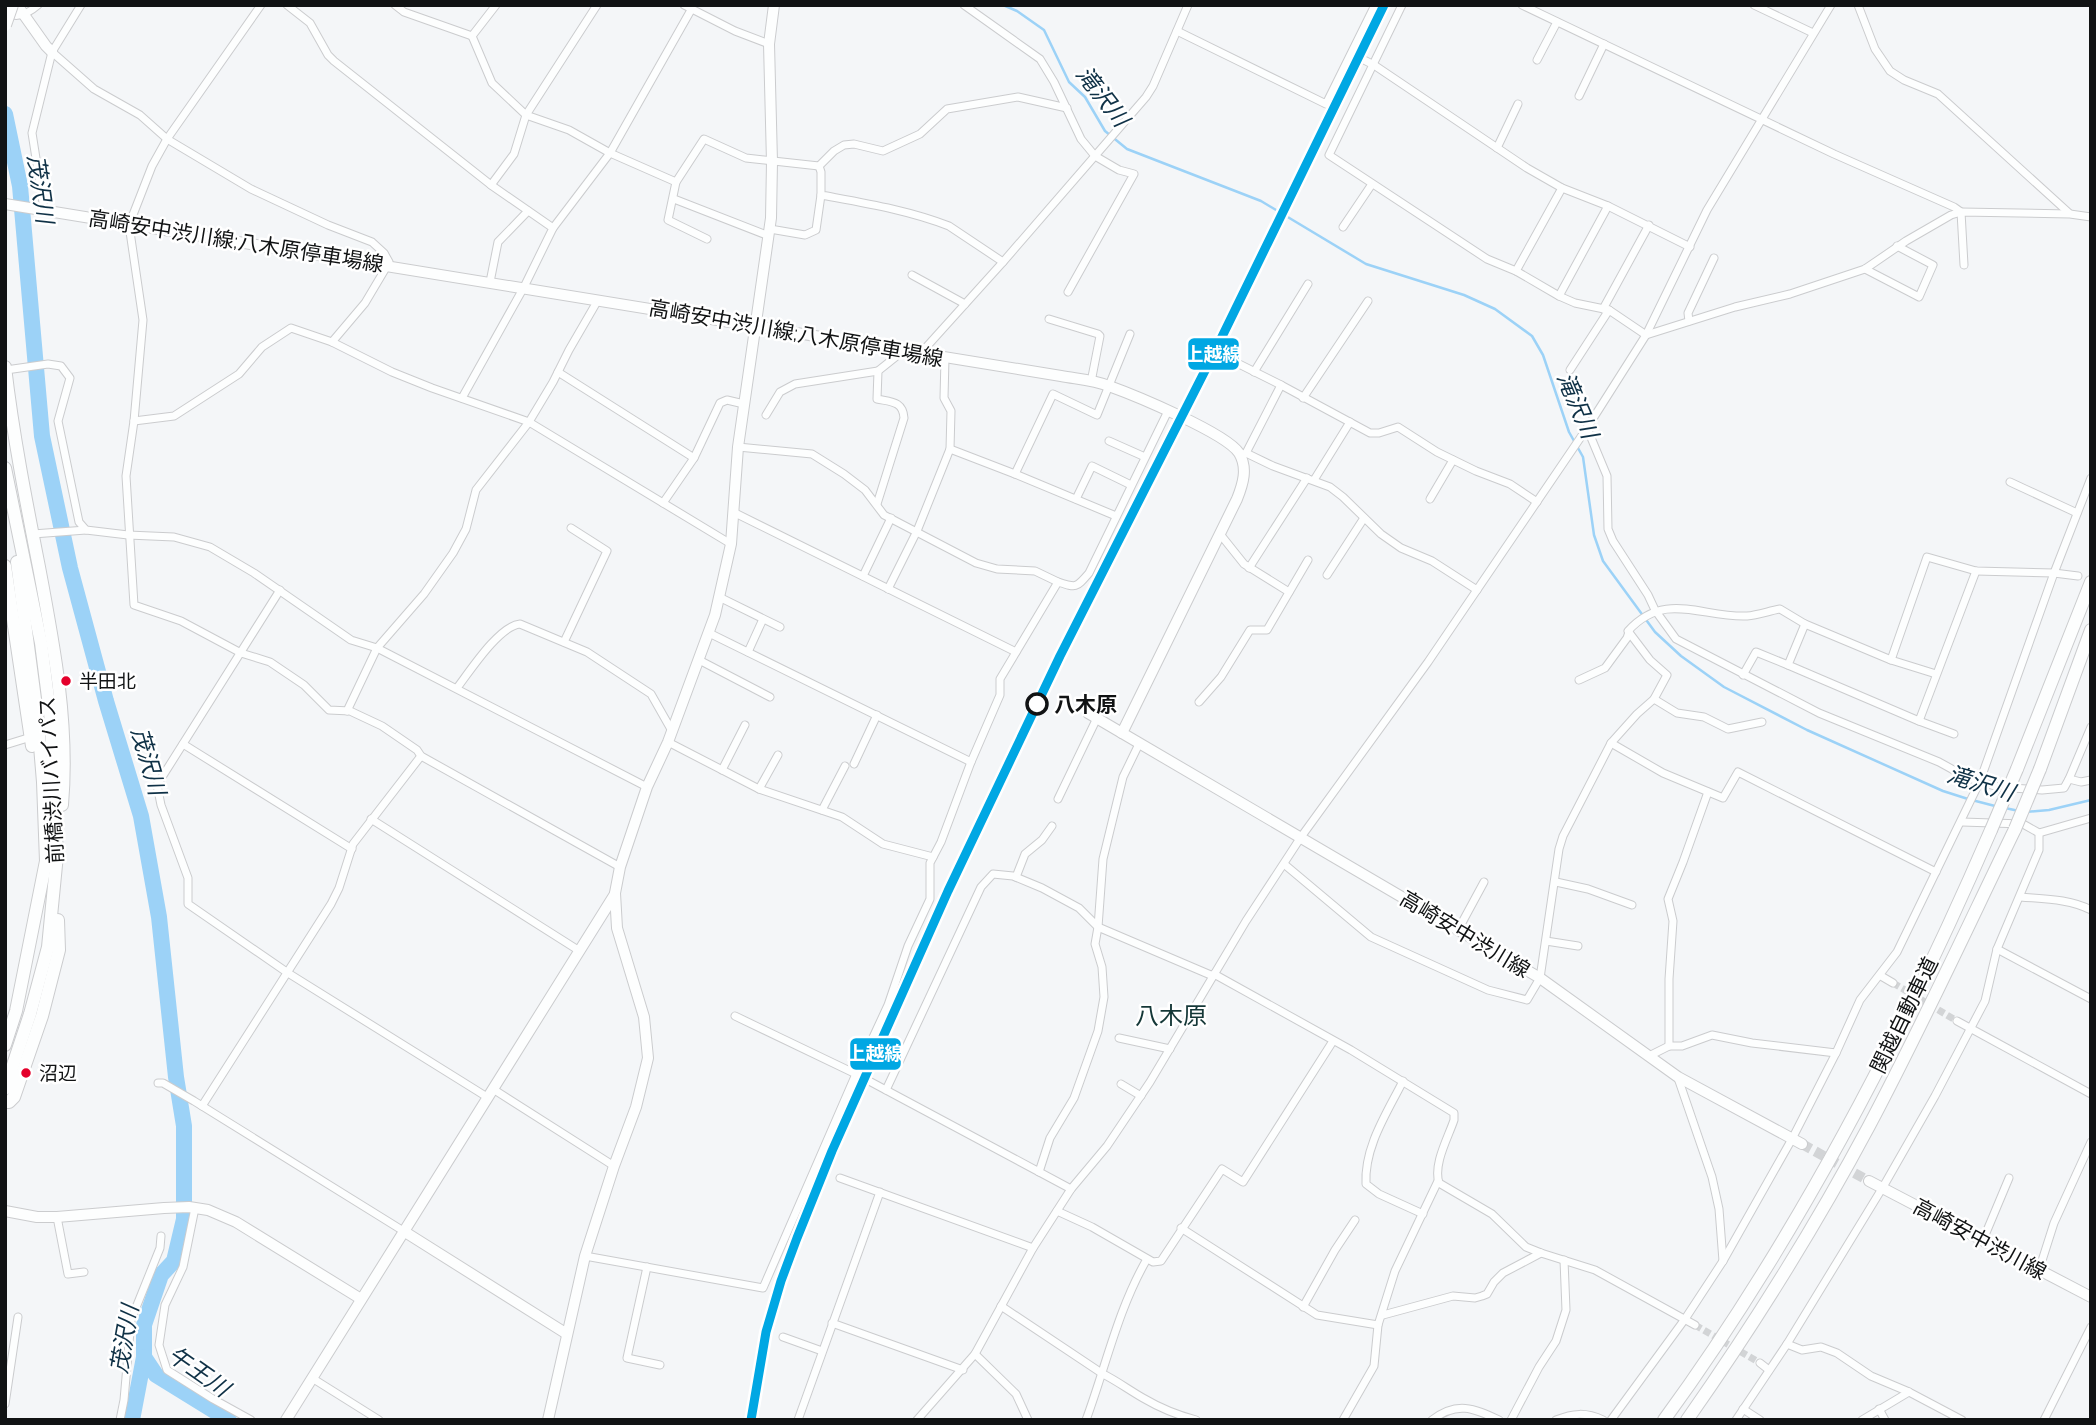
<svg xmlns="http://www.w3.org/2000/svg" width="2096" height="1425" viewBox="0 0 2096 1425" font-family="Raleway,'Noto Sans JP',sans-serif">
<style>
.lines{fill:none;stroke-linecap:round;stroke-linejoin:round}
.stream{stroke:#9cd2f7;stroke-width:2.5}
.river{stroke:#9cd2f7;stroke-width:16}
.street-tunnel{stroke:#d2d4d6;stroke-width:7;stroke-dasharray:7 3.5;stroke-linecap:butt}
.primary-tunnel{stroke:#d2d4d6;stroke-width:10;stroke-dasharray:10 5;stroke-linecap:butt}
.street-casing{stroke:#cbccce;stroke-width:9}
.secondary-casing{stroke:#cbccce;stroke-width:12}
.primary-casing{stroke:#cbccce;stroke-width:12}
.highway-casing{stroke:#cbccce;stroke-width:14}
.street{stroke:#fdfefe;stroke-width:7}
.secondary{stroke:#fdfefe;stroke-width:10}
.primary{stroke:#fdfefe;stroke-width:10}
.highway{stroke:#fdfefe;stroke-width:12}
.highway-bridge-casing{stroke:#cbccce;stroke-width:14;stroke-linecap:butt}
.highway-bridge{stroke:#fdfefe;stroke-width:12}
.rail-1-casing{stroke:#fff;stroke-width:14}
.rail-1{stroke:#00a7e3;stroke-width:9}
.bus-dot{fill:#e4002b;stroke:#fff;stroke-width:2.5}
.stop-dot{fill:#fff;stroke:#111314;stroke-width:3.5}
.labels{text-anchor:middle;dominant-baseline:central;stroke-width:5;stroke-linejoin:round;paint-order:stroke}
.bus-label{font-size:19px;fill:#111314;stroke:#fff;text-anchor:start}
.street-label{font-size:21px;fill:#111314;stroke:#fff}
.stop-label{font-size:21px;font-weight:bold;fill:#111314;stroke:#fff;text-anchor:start}
.water-label{font-size:23px;font-style:italic;fill:#0f3146;stroke:#fff}
.quarter-label{font-size:24px;fill:#143737;stroke:#fff}
.line-badge{stroke:#fff;stroke-width:2.5}
.badge-label{font-size:19px;text-anchor:middle;font-weight:bold;fill:#fff}
</style>
<rect width="100%" height="100%" fill="#f4f6f8"/>
<g class="lines">
<g class="stream">
<polyline points="1003,5 1017,11 1044,30 1069,82 1085,97 1105,131 1127,149 1261,201 1366,264 1464,295 1495,309 1532,336 1543,355 1569,432 1583,457 1594,535 1603,561 1655,632 1681,656 1724,687 1807,730 1943,791 1968,799 1995,806"/>
<polyline points="2005,808 2019,811"/>
<polyline points="2025,812 2049,810 2091,800"/>
</g>
<g class="river">
<polyline points="5,114 20,186 42,436 70,568 106,701 141,816 159,917 176,1077 184,1126 184,1219 174,1261 161,1275 144,1325 144,1357 132,1420"/>
<polyline points="144,1357 156,1375 229,1420"/>
</g>
<g class="street-tunnel">
<polyline points="1893,983 1957,1021"/>
<polyline points="1695,1325 1760,1363"/>
</g>
<polyline class="primary-tunnel" points="1802,1144 1869,1181"/>
<defs>
<g id="street">
<polyline points="261,5 167,139 152,166 129,225 143,320 134,421 126,476 134,605 181,621 241,653 270,662 304,685 329,710 350,711 382,726 417,750 421,756 620,867"/>
<polyline points="287,5 310,23 328,55 334,61 491,185 553,228 524,287 462,398"/>
<polyline points="395,5 404,12 472,36"/>
<polyline points="496,5 472,36 492,83 526,115 569,130 610,153 676,182"/>
<polyline points="684,5 735,31 769,44"/>
<polyline points="964,5 1040,59 1054,82 1081,139 1095,156 1119,170 1134,174 1068,292"/>
<polyline points="1402,5 1329,155 1487,259 1516,271 1559,296 1575,303 1609,310 1646,335 1735,307 1790,294 1865,269 1906,241 1951,215 1961,212 2070,214 2091,217"/>
<polyline points="1522,5 1834,154 1954,207 1961,212 1964,265"/>
<polyline points="1754,5 1813,33"/>
<polyline points="1858,5 1875,49 1890,71 1904,80 1938,94 2069,213"/>
<path d="M7,13C18,19 29,13 38,5"/>
<polyline points="1177,31 1326,104 1375,5"/>
<polyline points="52,52 94,89 140,115 167,139 251,189 328,225 372,242 384,253 389,262 387,266 365,303 332,342"/>
<polyline points="1352,54 1374,65 1527,168 1562,188 1608,206 1690,247"/>
<polyline points="1537,60 1557,22"/>
<polyline points="1579,96 1604,44"/>
<polyline points="1497,148 1518,104"/>
<path d="M819,166L821,172V195C864,203 908,210 949,226L1003,262"/>
<polyline points="491,185 514,154 526,115 597,5"/>
<polyline points="674,199 769,236"/>
<polyline points="44,209 32,133 52,52 81,5"/>
<polyline points="1343,227 1372,184"/>
<polyline points="553,228 610,153 691,10"/>
<polyline points="770,229 805,235 816,230 821,195"/>
<polyline points="707,239 668,220 676,182 704,139 746,158 819,166 834,151 844,145 854,144 883,151 920,134 947,109 1018,97 1067,108"/>
<polyline points="1865,269 1919,297 1933,265 1897,246"/>
<polyline points="1516,271 1562,188"/>
<polyline points="912,275 965,304"/>
<polyline points="490,282 498,242 528,211"/>
<polyline points="1559,296 1608,206"/>
<polyline points="1603,309 1649,225"/>
<polyline points="1049,319 1098,334 1100,336 1091,382"/>
<polyline points="1689,321 1688,313 1714,258"/>
<polyline points="920,354 1003,262 1146,97 1153,86 1188,5"/>
<polyline points="1231,360 1281,385"/>
<polyline points="6,370 48,364 61,366 70,378 58,421 79,522 86,530 128,535 174,537 210,547 254,573 351,640 377,648 647,787"/>
<polyline points="1570,370 1609,310"/>
<polyline points="558,372 694,458"/>
<polyline points="1254,372 1308,284"/>
<polyline points="1303,398 1368,301"/>
<polyline points="766,415 780,392 795,384 878,371"/>
<polyline points="134,421 174,416 239,374 262,347 291,328 332,342 392,372 432,388 529,422 731,544"/>
<polyline points="1587,428 1607,476 1608,529 1613,541 1648,595 1655,610 1676,639 1819,713 1939,762 1968,778 1998,787 2042,790 2064,788 2069,779"/>
<polyline points="1109,441 1145,457"/>
<polyline points="738,447 812,454 844,474 865,490 884,515 976,563 997,569 1035,571 1058,582"/>
<polyline points="950,449 1015,474"/>
<polyline points="1246,453 1281,385 1370,433 1379,433 1398,427 1437,452 1476,471 1510,484 1537,502"/>
<polyline points="1243,455 1246,453 1273,466 1330,487 1343,497 1381,534 1401,548 1432,561 1477,590"/>
<polyline points="1314,480 1350,422"/>
<polyline points="2010,482 2077,513"/>
<polyline points="1076,499 1092,466 1131,485"/>
<polyline points="1430,499 1453,460"/>
<polyline points="663,503 694,458 720,403 727,400 744,404"/>
<path d="M877,504L904,418C903,401 891,402 877,399L878,371L903,351"/>
<polyline points="733,512 1016,652"/>
<polyline points="1116,516 1015,474 1053,394 1097,415 1130,334"/>
<polyline points="33,534 86,530"/>
<polyline points="1220,534 1244,564 1289,592"/>
<polyline points="1249,568 1307,478"/>
<polyline points="1327,575 1364,518"/>
<polyline points="863,576 891,518"/>
<polyline points="888,589 917,531 950,449 951,411 944,398 945,358"/>
<polyline points="280,590 157,785 161,805 188,878 188,904 288,973 487,1097"/>
<polyline points="719,597 780,627"/>
<polyline points="709,633 971,762"/>
<polyline points="564,642 607,551 571,528"/>
<polyline points="748,652 763,619"/>
<polyline points="699,660 770,697"/>
<polyline points="1891,660 1927,557 1976,571 2054,573 2078,576"/>
<polyline points="1936,674 1891,660 1805,624 1788,665 1919,721 1976,571"/>
<polyline points="1743,675 1756,652 1788,665"/>
<polyline points="1579,680 1605,668 1627,638 1629,632"/>
<path d="M457,688C470,671 499,626 520,624L587,652L651,694L672,731"/>
<polyline points="1654,699 1677,713 1704,717 1728,729 1762,722"/>
<polyline points="1199,702 1221,677 1250,630 1267,630 1308,560"/>
<polyline points="347,711 377,648 424,594 453,553 466,529 476,490 529,422 553,382 569,350 598,300"/>
<polyline points="1919,721 1954,734"/>
<polyline points="2091,727 2069,779 2081,782 2091,780"/>
<polyline points="668,742 759,789 842,817 883,844 933,857"/>
<polyline points="1611,743 1663,773 1723,798 1738,772 1936,872"/>
<polyline points="183,744 352,849"/>
<polyline points="5,745 31,737"/>
<polyline points="854,764 877,715"/>
<polyline points="722,770 745,725"/>
<polyline points="759,789 778,755"/>
<polyline points="1058,799 1097,718"/>
<polyline points="822,810 845,766"/>
<polyline points="371,819 578,950"/>
<polyline points="2039,833 2091,818"/>
<path d="M1284,864L1371,937L1488,990L1527,1000L1540,978L1559,849L1563,836L1611,743L1637,714L1654,699L1667,675L1650,660L1628,631C1665,590 1702,618 1747,616C1758,615 1769,611 1780,609L1805,624"/>
<polyline points="1016,877 1025,854 1042,840 1052,826"/>
<polyline points="1556,882 1588,889 1632,905"/>
<path d="M2021,897C2044,899 2070,899 2091,910"/>
<polyline points="1458,930 1484,882"/>
<polyline points="1546,941 1578,946"/>
<polyline points="1997,949 2091,999"/>
<path d="M1214,974L1351,1050L1454,1113V1120C1448,1138 1433,1164 1439,1183L1492,1214L1526,1247L1541,1253L1595,1270L1695,1325"/>
<polyline points="1881,976 1893,983"/>
<polyline points="735,1016 856,1074 1071,1189"/>
<polyline points="1957,1021 2091,1094"/>
<polyline points="1119,1038 1170,1049"/>
<polyline points="1669,1046 1669,979 1673,921 1668,899 1683,862 1708,792"/>
<polyline points="1649,1056 1669,1046 1682,1046 1712,1035 1752,1043 1836,1053"/>
<polyline points="1678,1078 1712,1177 1719,1209 1723,1261"/>
<path d="M1403,1081C1387,1113 1364,1147 1366,1184L1379,1194L1423,1214"/>
<polyline points="158,1083 163,1083 194,1101 405,1232"/>
<polyline points="1121,1084 1141,1096"/>
<polyline points="493,1089 614,1166"/>
<polyline points="886,1090 981,887 993,874 1013,876 1042,888 1079,908 1098,927 1213,976"/>
<polyline points="202,1106 331,904 339,888 353,844 421,756"/>
<polyline points="1039,1172 1050,1138 1074,1098 1098,1031 1104,997 1102,967 1095,944 1098,927 1103,859 1123,777 1139,744"/>
<polyline points="840,1178 1033,1248"/>
<polyline points="195,1208 183,1267 165,1305 159,1345 167,1370 213,1399 251,1420"/>
<polyline points="1057,1211 1092,1227 1153,1262 1161,1261 1222,1169 1243,1182 1333,1041"/>
<polyline points="57,1217 68,1274 84,1272"/>
<polyline points="1181,1228 1317,1315 1378,1325 1395,1271 1438,1181"/>
<polyline points="1983,1240 2009,1178"/>
<path d="M585,1256L763,1288L856,1074L888,1005L908,946L930,899V863L941,842L971,762L1000,695V679L1058,582C1077,588 1076,588 1089,573L1168,411"/>
<polyline points="647,1267 627,1358 660,1365"/>
<polyline points="2039,1270 2054,1223 2091,1142"/>
<path d="M1001,1306L1103,1374C1117,1381 1129,1390 1143,1398C1160,1408 1177,1415 1196,1420"/>
<polyline points="1303,1307 1335,1250 1355,1220"/>
<polyline points="1383,1315 1453,1296 1475,1298 1482,1296 1487,1294 1494,1282 1503,1273 1541,1253"/>
<polyline points="832,1323 963,1370"/>
<polyline points="783,1337 822,1351"/>
<polyline points="1787,1344 1802,1350 1821,1347 1837,1353 1871,1376 1909,1392 1962,1420"/>
<polyline points="975,1354 1016,1394 1028,1420"/>
<polyline points="1760,1363 1769,1370"/>
<polyline points="312,1378 379,1420"/>
<polyline points="5,1404 18,1317"/>
<polyline points="1743,1409 1760,1420"/>
<polyline points="1879,1409 1885,1420"/>
<polyline points="120,1420 124,1400 131,1320 160,1248 161,1236"/>
<polyline points="798,1420 880,1192"/>
<polyline points="917,1420 975,1354 1033,1248 1071,1189 1107,1146 1150,1082 1246,921 1301,837 1428,662 1587,428 1646,335 1707,210 1831,5"/>
<path d="M1086,1420C1106,1366 1118,1309 1147,1259"/>
<polyline points="1343,1420 1374,1366 1378,1325"/>
<path d="M1432,1420C1457,1401 1473,1408 1499,1420"/>
<polyline points="1511,1420 1539,1367 1556,1341 1566,1310 1564,1260"/>
<path d="M1556,1420C1573,1413 1586,1412 1603,1420"/>
<polyline points="1611,1420 1685,1319 1723,1261 1792,1139 1836,1053 1860,1000 1897,952 1980,781 2054,573 2091,478"/>
<polyline points="1736,1420 1787,1344 1883,1187 1935,1096 1985,1001 1997,949 2039,850 2039,833 2023,824 1962,822"/>
<polyline points="1862,1420 1909,1392"/>
<polyline points="2044,1420 2091,1327"/>
</g>
<g id="secondary">
<polyline points="17,5 46,46 52,52"/>
<polyline points="1088,713 1122,733"/>
<polyline points="5,1211 37,1217 57,1217 164,1208 189,1207 208,1210 236,1222 361,1299"/>
<polyline points="405,1232 567,1334"/>
<polyline points="286,1420 615,894"/>
<polyline points="548,1420 585,1256 614,1166 636,1107 648,1058 644,1017 617,928 615,893 620,867 647,787 668,742 715,615 731,544 738,447 771,218 772,162 769,44 774,5"/>
</g>
<g id="primary">
<path d="M5,204L1061,376C1077,379 1094,380 1109,386C1134,395 1226,433 1239,453C1248,468 1243,484 1237,499L1122,733L1540,978L1678,1077L1802,1144"/>
<polyline points="1869,1181 2091,1297"/>
</g>
<g id="highway">
<path d="M5,367C13,435 26,501 39,567C54,646 69,725 62,805"/>
<polyline points="5,468 41,643 51,721 57,855 48,947 30,1014 5,1089"/>
<polyline points="5,566 32,746"/>
<polyline points="2017,769 2091,582"/>
<polyline points="2040,769 2091,630"/>
<polyline points="5,1045 16,1011 46,861 43,782 38,722 17,562"/>
<polyline points="5,1102 9,1102 14,1097 42,1016 59,950 58,920"/>
<path d="M1664,1420C1797,1238 1902,1036 1991,830"/>
<path d="M1687,1420C1753,1326 1815,1227 1869,1126C1921,1028 1967,928 2015,829"/>
</g>
</defs>
<use href="#street" class="street-casing"/>
<use href="#secondary" class="secondary-casing"/>
<use href="#primary" class="primary-casing"/>
<use href="#highway" class="highway-casing"/>
<use href="#street" class="street"/>
<use href="#secondary" class="secondary"/>
<use href="#primary" class="primary"/>
<use href="#highway" class="highway"/>
<defs>
<g id="highway-bridge">
<polyline points="5,25 12,5"/>
<polyline points="2015,829 2040,769"/>
<polyline points="1991,830 2017,769"/>
</g>
</defs>
<use href="#highway-bridge" class="highway-bridge-casing"/>
<use href="#highway-bridge" class="highway-bridge"/>
<defs>
<polyline id="rail-1" points="751,1420 766,1332 781,1281 797,1238 832,1151 948,891 1060,656 1215,351 1384,5"/>
</defs>
<use href="#rail-1" class="rail-1-casing"/>
<use href="#rail-1" class="rail-1"/>
</g>
<g class="bus-dot">
<circle cx="66" cy="681" r="6"/>
<circle cx="26" cy="1073" r="6"/>
</g>
<circle class="stop-dot" cx="1037" cy="704" r="10"/>
<g class="labels">
<g class="bus-label">
<text x="79" y="681">半田北</text>
<text x="39" y="1073">沼辺</text>
</g>
<g class="street-label">
<text transform="translate(236 241) rotate(9)">高崎安中渋川線;八木原停車場線</text>
<text transform="translate(796 333) rotate(10)">高崎安中渋川線;八木原停車場線</text>
<text transform="translate(51 780) rotate(-93)">前橋渋川バイパス</text>
<text transform="translate(1465 934) rotate(31)">高崎安中渋川線</text>
<text transform="translate(1904 1015) rotate(-64)">関越自動車道</text>
<text transform="translate(1980 1239) rotate(28)">高崎安中渋川線</text>
</g>
<g class="stop-label">
<text x="1054" y="704">八木原</text>
</g>
<g class="water-label">
<text transform="translate(1103 96) rotate(52)">滝沢川</text>
<text transform="translate(41 189) rotate(82)">茂沢川</text>
<text transform="translate(1578 405) rotate(67)">滝沢川</text>
<text transform="translate(149 761) rotate(74)">茂沢川</text>
<text transform="translate(1981 783) rotate(17)">滝沢川</text>
<text transform="translate(124 1339) rotate(-80)">茂沢川</text>
<text transform="translate(199 1371) rotate(35)">午王川</text>
</g>
<g class="quarter-label">
<text x="1171" y="1015">八木原</text>
</g>
</g>
<g class="line-badge">
<rect x="1187" y="337" width="53" height="34" rx="7" fill="#00a7e3"/>
<rect x="849" y="1037" width="53" height="34" rx="7" fill="#00a7e3"/>
</g>
<g class="badge-label">
<text x="1213" y="361">上越線</text>
<text x="875" y="1060">上越線</text>
</g>
<rect width="2096" height="1425" fill="none" stroke="#111314" stroke-width="14"/>
</svg>
